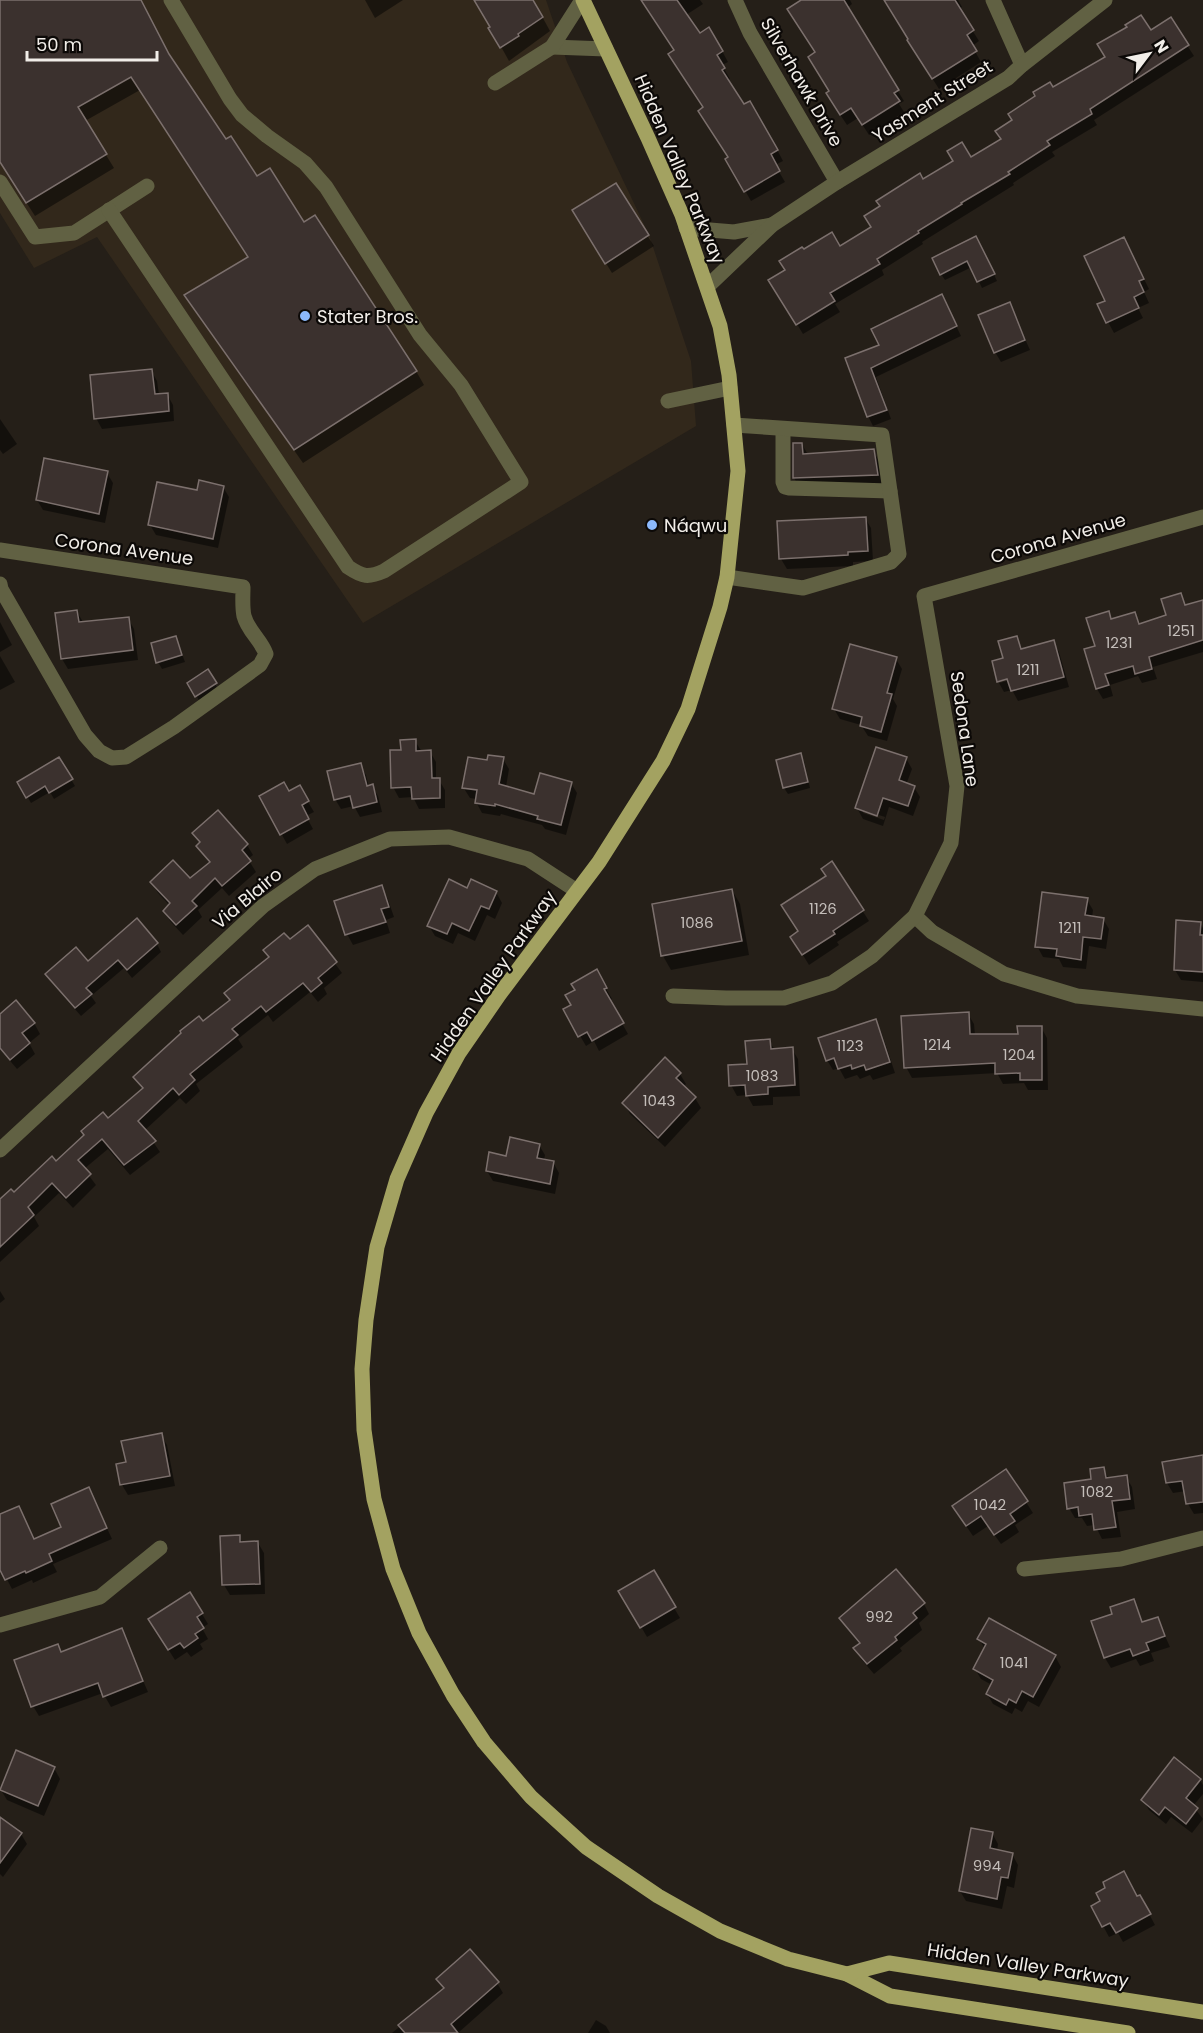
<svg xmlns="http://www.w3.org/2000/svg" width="1203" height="2033" viewBox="0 0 1203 2033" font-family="Poppins,sans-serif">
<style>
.built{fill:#32281b}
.shadow{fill:#0007;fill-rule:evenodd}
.building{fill:#3b312e;stroke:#7c706d;stroke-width:1.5}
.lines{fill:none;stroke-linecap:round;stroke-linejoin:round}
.minor{stroke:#616143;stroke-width:15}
.major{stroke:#a3a261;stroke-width:15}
.poi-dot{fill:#8cb9fc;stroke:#0c0907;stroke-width:2}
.labels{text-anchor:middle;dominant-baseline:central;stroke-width:4.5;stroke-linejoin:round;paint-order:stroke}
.number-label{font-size:15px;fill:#c4beba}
.street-label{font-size:18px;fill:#f1ede8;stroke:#0c0907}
.poi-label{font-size:18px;fill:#f1ede8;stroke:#0c0907;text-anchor:start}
</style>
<rect width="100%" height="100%" fill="#251f18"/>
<polygon class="built" points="0,0 546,0 567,62 649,235 691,361 696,426 363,623 97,237 34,268 0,213"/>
<g class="shadow">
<polygon points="0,0 139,0 171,60 226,141 257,179 303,224 416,371 424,385 303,463 186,296 249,258 140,90 85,121 114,168 35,216 0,161"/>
<polygon points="365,0 403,0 375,18"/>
<polygon points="475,0 533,0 550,31 509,61"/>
<polygon points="648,0 700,0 703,4 686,15 699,35 722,51 728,62 722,65 730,79 727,80 744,106 770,136 783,161 775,165 785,182 751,201 727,159 729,158"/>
<polygon points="803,0 850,0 852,4 847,8 904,101 899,104 904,112 869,135 858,118 847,125 833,104 817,53"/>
<polygon points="886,0 958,0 962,7 959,9 979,41 972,46 981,62 939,89 915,51"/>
<polygon points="1170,19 1194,56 1094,120 1097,125 1052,152 1055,156 1013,183 1014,185 922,242 923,244 882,270 884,275 835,304 840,312 803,334 770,280 786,271 803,252 840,248 873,228 923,181 971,159 1003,140 1053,89"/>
<polygon points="615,185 654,246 612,273 580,221"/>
<polygon points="980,245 997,281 982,288 972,267 945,280 941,274"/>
<polygon points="1129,249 1149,289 1144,292 1149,303 1138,308 1143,318 1114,333 1099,305 1107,301"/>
<polygon points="1009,304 1030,350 1001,362 995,352"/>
<polygon points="946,305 961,336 876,377 891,419 873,426 868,416 847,359 881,346"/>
<polygon points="151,370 157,381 159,395 167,394 173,405 174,421 102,429 96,418"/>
<polygon points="0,419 17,444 3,454 0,450"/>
<polygon points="802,444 808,455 873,451 879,461 883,485 800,488 794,478"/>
<polygon points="107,473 113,483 105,523 43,510 37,500"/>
<polygon points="223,487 229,497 218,548 156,535 150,525 198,492"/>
<polygon points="865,518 871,528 873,561 853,562 853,566 787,569 781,559"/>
<polygon points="1180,594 1186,605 1203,601 1203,652 1153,667 1157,679 1142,683 1138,676 1110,685 1113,696 1103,699 1097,689 1097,647 1108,613 1112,620 1134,613 1141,625 1168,616"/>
<polygon points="77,612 83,622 128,618 134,629 138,660 68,669 62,659"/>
<polygon points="0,622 12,645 0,652"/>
<polygon points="176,638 185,662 162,669 158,662"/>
<polygon points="1016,638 1023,650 1053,641 1059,652 1069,687 1018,701 1012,690 1004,692 999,683 1015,679 1014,676 999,680 999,682 993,663 1005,659"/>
<polygon points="0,656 15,682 0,690"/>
<polygon points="896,659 902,669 893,699 897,706 887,741 868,736 861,725 840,719 834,709"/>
<polygon points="208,671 219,691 200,702 189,683"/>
<polygon points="415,741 422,752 430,752 436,762 436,780 439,780 445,790 445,808 419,809 413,797 399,798 393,787"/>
<polygon points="800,755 804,761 810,788 788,794 784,788"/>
<path d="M906,758L912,769L906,785L914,787L920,797L913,816L889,807L883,826L863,819L857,808ZM863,810L885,817L884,820L863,813Z"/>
<polygon points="59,759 75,786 54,799 50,792 31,803 19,782"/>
<polygon points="503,759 509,769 506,787 535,795 571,783 577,793 566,835 545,829 542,825 501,814 500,816 482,813 476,802 477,799 470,798 463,787 489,762"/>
<polygon points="360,765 366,775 369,787 372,786 378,796 382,812 360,817 354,806 341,809 335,799"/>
<polygon points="299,787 314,812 306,816 313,829 287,844 261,797 288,793"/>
<polygon points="218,812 247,845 253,855 248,859 256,872 229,896 222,888 198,910 202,917 183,935 170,921 165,911 170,906 158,893 152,883 190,881 210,864 198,846 200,844 194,833"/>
<polygon points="832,863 869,921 837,942 839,945 809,965 798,947"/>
<polygon points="381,887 387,897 394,917 386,920 390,933 353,945 347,934"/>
<polygon points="467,890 496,892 502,903 495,919 487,915 475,941 458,933 453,944 435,936 429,926"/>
<polygon points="732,890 740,904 749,955 671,970 663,956"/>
<polygon points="1087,900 1093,910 1092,918 1103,919 1109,929 1106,949 1089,946 1086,969 1063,967 1059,959 1043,957 1037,946"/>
<polygon points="1200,923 1203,928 1203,982 1181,980 1175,970"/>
<polygon points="308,927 342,973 324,988 327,994 318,1002 310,992 273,1022 268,1015 238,1039 243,1047 196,1084 200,1091 186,1104 180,1098 145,1130 160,1152 130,1175 108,1149 84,1169 96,1185 73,1208 59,1193 34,1217 39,1226 0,1262 0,1201 14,1195 56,1164 143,1090 135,1078 230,1001 226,993"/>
<polygon points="157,944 161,952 132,978 124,968 91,996 96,1003 81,1016 52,983 47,974"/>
<polygon points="596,971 612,999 609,1000 628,1034 599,1051 594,1041 586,1046 565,1010 573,1005 577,990"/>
<polygon points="968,1014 974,1024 975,1035 1019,1035 1041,1027 1047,1038 1048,1090 1028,1090 1024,1083 1003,1084 997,1073 912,1078 906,1067"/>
<polygon points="0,1016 34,1023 40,1034 29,1043 35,1054 17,1069 0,1049"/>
<polygon points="875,1021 881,1031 895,1073 873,1080 870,1075 860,1079 857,1075 845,1079 839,1068 833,1070 827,1060"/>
<polygon points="769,1041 775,1050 792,1049 798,1059 800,1096 773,1097 773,1105 753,1106 747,1095 737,1096 731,1085"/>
<polygon points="680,1074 686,1084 683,1087 695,1098 701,1108 665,1147 630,1114 624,1103"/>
<polygon points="539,1145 545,1155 544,1161 553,1162 559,1173 555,1194 493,1181 487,1171 507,1158"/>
<polygon points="0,1291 5,1299 0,1303"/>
<polygon points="161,1435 167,1445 175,1486 128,1495 122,1485 127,1464"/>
<polygon points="1203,1457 1203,1513 1194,1514 1188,1504 1186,1491 1173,1493 1167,1483 1164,1463"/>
<polygon points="1103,1469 1109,1479 1126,1477 1132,1487 1135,1509 1117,1512 1121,1537 1102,1539 1095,1525 1087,1526 1082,1518 1075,1518 1069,1508"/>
<polygon points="1006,1471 1033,1513 1015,1525 1019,1532 1001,1544 988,1526 973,1536 960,1517"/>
<polygon points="89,1489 112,1539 53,1564 57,1572 33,1583 32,1580 12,1589 0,1566 0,1516 35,1540 63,1528"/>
<polygon points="239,1537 243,1543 258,1543 264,1553 265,1594 230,1595 224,1585"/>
<polygon points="653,1572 680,1618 647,1637 621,1592"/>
<polygon points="190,1594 208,1624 202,1628 208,1639 200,1644 203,1649 191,1657 187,1652 175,1660 156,1630"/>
<polygon points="1133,1601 1143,1623 1157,1618 1170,1647 1151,1653 1154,1661 1140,1666 1136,1659 1111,1668 1105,1658 1114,1615"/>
<polygon points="924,1604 929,1614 919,1623 922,1630 900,1648 902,1651 874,1674 861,1659 855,1648 860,1645 841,1618"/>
<polygon points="121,1630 148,1692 111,1707 103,1693 39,1716 33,1706 57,1646 62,1653"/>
<polygon points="979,1639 1055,1656 1061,1667 1039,1707 1028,1701 1022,1712 1015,1708 1012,1714 993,1704 987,1694 992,1685 981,1679 975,1669 985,1649"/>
<polygon points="54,1768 60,1779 44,1816 7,1800 1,1790"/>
<polygon points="1200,1780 1203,1785 1203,1794 1193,1806 1203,1819 1192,1833 1171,1817 1166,1824 1149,1810 1143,1800"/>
<polygon points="0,1819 21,1834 27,1844 3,1877 0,1874"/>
<polygon points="992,1833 998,1844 997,1851 1012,1854 1018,1865 1014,1888 1007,1886 1002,1909 966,1901 960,1891"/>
<polygon points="1140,1897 1155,1925 1123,1942 1118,1933 1109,1937 1093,1907"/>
<polygon points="438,1980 497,1983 503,1993 458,2033 392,2033 444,1990"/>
<polygon points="596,2020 606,2026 610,2033 588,2033"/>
</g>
<g class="building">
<polygon points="0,0 141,0 169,54 226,139 231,136 257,176 270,168 304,222 315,215 417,371 294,450 184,295 248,257 131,77 78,107 107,154 26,203 0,162"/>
<polygon points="474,0 533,0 543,17 518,34 519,36 500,48 488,28 490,27"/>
<polygon points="641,0 677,0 700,33 709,27 723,51 717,55 725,68 722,70 744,104 750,101 778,150 771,154 780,171 744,192 725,159 728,157 698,111 703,107 668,54 674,50"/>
<polygon points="801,0 844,0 899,90 894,93 900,101 862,125 851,108 840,115 826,93 829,91 808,57 815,52 787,9"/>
<polygon points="884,0 955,0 974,30 967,35 977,51 932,79 907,40 908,39"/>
<polygon points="1141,15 1151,30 1171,17 1189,45 1090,109 1092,114 1047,141 1050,145 1008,172 1010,174 961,203 962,204 918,231 919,233 877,259 880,264 830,293 835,301 796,325 768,280 785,270 779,261 802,247 804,249 832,232 840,246 871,227 864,216 880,206 876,201 920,173 923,179 953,161 947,151 962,142 971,157 1001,139 995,131 1012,120 1008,114 1035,96 1033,92 1050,82 1053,87 1105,57 1097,44 1127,27 1125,25"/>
<polygon points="616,183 649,235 605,264 572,210"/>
<polygon points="976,236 995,274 977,282 967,261 940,275 932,258"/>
<polygon points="1124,237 1144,279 1139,281 1144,292 1134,297 1139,308 1106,323 1097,304 1105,301 1084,256"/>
<polygon points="942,294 957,326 871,368 887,410 867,417 845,358 879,345 871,329"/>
<polygon points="1010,302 1025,340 994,353 978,315"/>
<polygon points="152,369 155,394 168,393 169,411 94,419 90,375"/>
<polygon points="793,443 802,443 803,454 874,449 878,475 793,478"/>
<polygon points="44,458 108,471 99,514 36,500"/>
<polygon points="199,480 224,486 213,539 148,525 157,482 197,490"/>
<polygon points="866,517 868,551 848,552 848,555 779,559 777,521"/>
<polygon points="1181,593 1185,605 1203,600 1203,640 1149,657 1152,669 1135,674 1133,666 1105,674 1109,685 1096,689 1084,649 1095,646 1086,618 1109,611 1111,619 1135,612 1139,624 1166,615 1161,599"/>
<polygon points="77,610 79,622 129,617 133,650 61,659 55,613"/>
<polygon points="176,636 182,655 156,663 151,643"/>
<polygon points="1017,636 1021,649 1054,640 1064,677 1011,691 1007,679 997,682 992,661 1003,658 998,641"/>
<polygon points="850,644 897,657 887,693 892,694 881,732 860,726 862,717 832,709"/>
<polygon points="208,669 217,683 195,697 187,683"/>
<polygon points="416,739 416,751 431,750 432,778 440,778 440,798 412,799 411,787 391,788 390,750 401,750 400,740"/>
<polygon points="876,747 907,757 899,780 915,786 908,806 883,798 877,816 855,808"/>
<polygon points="801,753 808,782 783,788 776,760"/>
<polygon points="488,755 504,757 499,784 534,794 540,773 572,782 561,825 537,819 538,816 495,804 495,806 475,803 477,790 462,788 468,757 487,760"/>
<polygon points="59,757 73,779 49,793 45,786 26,798 17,782"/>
<polygon points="361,763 367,786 373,784 377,802 353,808 350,796 334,800 327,771"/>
<polygon points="284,782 289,791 300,785 309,801 302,805 309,819 280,835 259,796"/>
<polygon points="218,810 248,844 242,850 251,861 222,886 215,878 192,901 197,906 176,925 163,911 170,903 150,882 173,860 190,878 210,862 196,846 200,842 192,833"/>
<polygon points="832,861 864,910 833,931 835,934 802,955 790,937 798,931 781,905 826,876 821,869"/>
<polygon points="449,879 467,888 471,879 497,891 489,909 481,906 469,931 452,923 447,934 427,926"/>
<polygon points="382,885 389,907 381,909 386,922 345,935 334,901"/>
<polygon points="732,889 742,941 661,956 652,904"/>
<polygon points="1042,892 1088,898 1085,915 1104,918 1101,939 1083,937 1081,960 1056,956 1057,949 1035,947"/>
<polygon points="137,918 158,943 127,970 118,960 86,988 92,994 75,1008 45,974 76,947 88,961"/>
<polygon points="1176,920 1201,922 1200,935 1203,935 1203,972 1174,970"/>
<polygon points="308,925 337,962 318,978 322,983 311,992 303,983 266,1012 261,1006 232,1029 238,1035 190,1074 195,1080 179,1095 173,1088 138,1121 156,1141 124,1165 102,1139 78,1160 91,1174 66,1198 52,1183 28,1207 34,1215 0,1247 0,1199 11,1189 14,1192 52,1156 56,1161 84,1135 81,1131 103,1112 108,1118 143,1088 133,1077 181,1033 180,1031 199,1016 203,1021 230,1000 224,993 269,957 263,950 284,933 290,939"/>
<polygon points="597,969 607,988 604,989 624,1023 592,1041 587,1032 578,1037 563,1009 571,1005 565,995 575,990 571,984"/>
<polygon points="16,1000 35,1023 22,1033 30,1043 10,1060 0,1048 0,1014"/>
<polygon points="969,1012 970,1034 1018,1034 1017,1026 1042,1026 1042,1080 1020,1080 1020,1073 995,1074 995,1063 904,1068 901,1016"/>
<polygon points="876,1019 890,1062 866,1070 864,1065 852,1069 851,1065 838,1069 834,1058 826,1061 818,1038"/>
<polygon points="770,1039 771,1049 793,1047 795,1085 768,1087 768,1094 746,1096 745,1085 729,1086 728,1065 747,1064 745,1041"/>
<polygon points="665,1057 681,1073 676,1078 696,1097 658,1138 622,1103"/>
<polygon points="510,1137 540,1144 537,1158 554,1161 550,1184 486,1171 489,1152 506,1156"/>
<polygon points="162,1433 170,1476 120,1485 116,1464 126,1462 121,1441"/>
<polygon points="1203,1455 1203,1502 1186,1504 1182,1481 1166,1483 1162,1462"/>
<polygon points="1104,1467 1106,1478 1127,1475 1130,1499 1112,1501 1116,1527 1094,1530 1092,1514 1079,1516 1078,1507 1067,1509 1064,1483 1091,1479 1090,1469"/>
<polygon points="1006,1469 1028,1501 1010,1514 1015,1521 994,1535 981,1516 966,1526 952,1506"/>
<polygon points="89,1487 107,1528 49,1554 52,1561 26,1573 25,1571 5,1580 0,1570 0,1514 19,1506 34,1539 61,1527 51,1504"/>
<polygon points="240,1535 240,1542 258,1541 260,1584 222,1585 220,1536"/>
<polygon points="896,1569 925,1603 913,1613 917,1618 895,1637 897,1640 867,1664 853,1648 860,1643 839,1618"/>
<polygon points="654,1570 676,1607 640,1628 618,1591"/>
<polygon points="190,1592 203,1613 197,1617 204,1628 195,1634 198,1638 184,1648 180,1643 168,1650 148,1619"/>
<polygon points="1134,1599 1142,1622 1158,1617 1165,1636 1146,1643 1149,1650 1133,1656 1130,1649 1104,1658 1091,1621 1112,1614 1110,1607"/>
<polygon points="989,1618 1056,1655 1033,1697 1022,1691 1016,1703 1009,1699 1006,1705 986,1694 993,1680 973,1669 986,1644 977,1639"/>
<polygon points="122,1628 143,1681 103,1697 98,1683 31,1707 14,1660 58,1644 61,1652"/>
<polygon points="16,1750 55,1767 38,1806 0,1790"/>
<polygon points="1174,1757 1201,1779 1186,1798 1198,1808 1186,1824 1165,1807 1159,1815 1141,1800"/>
<polygon points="0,1817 22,1833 0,1863"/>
<polygon points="971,1828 993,1832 990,1848 1013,1853 1008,1878 1001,1877 997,1899 959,1891"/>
<polygon points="1124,1871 1137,1896 1140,1895 1151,1914 1116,1933 1110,1923 1102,1927 1091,1906 1100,1901 1096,1893 1105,1888 1103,1882"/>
<polygon points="470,1949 499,1982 451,2024 458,2033 405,2033 398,2025 444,1988 436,1979"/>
</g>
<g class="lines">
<g class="minor">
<polyline points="735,0 750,33 837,182"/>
<polyline points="993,0 1022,65"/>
<polyline points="552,47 606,49"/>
<polyline points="495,83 552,47 582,0"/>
<polyline points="0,182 35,237 74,233 147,186"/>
<path d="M109,210L348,567C363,577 368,578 384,571L521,482L461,385L420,335L326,187L305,163L267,136L242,115L230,99L171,0"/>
<polyline points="686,228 734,232 772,225"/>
<polyline points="708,286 772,225 837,182 1008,78 1022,65 1105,0"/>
<polyline points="668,401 730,388"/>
<polyline points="783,429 783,482 785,487 789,488 890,491"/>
<path d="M0,550L243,587C243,596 242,607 244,616C248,631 261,640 266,654L260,665L174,727L126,757L112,758L99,751L85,735L1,589L0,584"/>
<polyline points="727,577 803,588 891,562 899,554 882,435 734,425"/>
<polyline points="915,916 932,932 1004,974 1077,996 1203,1009"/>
<polyline points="673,996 726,998 784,998 832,983 872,956 915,916 951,843 957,786 924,596 1203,517"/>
<polyline points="0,1150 263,906 315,869 390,839 449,837 528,859 577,891"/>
<polyline points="1024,1569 1121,1559 1203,1538"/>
<polyline points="0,1625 100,1597 160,1548"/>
</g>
<g class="major">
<polyline points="583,0 648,138 682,215 720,326 729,375 738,471 727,577 720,607 688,709 663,761 599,862 499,995 459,1053 426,1113 397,1179 377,1247 366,1320 362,1369 364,1430 374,1499 393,1569 419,1633 453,1695 484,1742 531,1797 586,1847 658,1896 720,1931 788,1959 847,1974 890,1996 1128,2033"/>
<polyline points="847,1974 889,1963 1203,2012"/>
</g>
</g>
<g class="poi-dot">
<circle cx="305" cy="316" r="6"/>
<circle cx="652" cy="525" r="6"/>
</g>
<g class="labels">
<g class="number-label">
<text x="1181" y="630">1251</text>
<text x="1119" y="642">1231</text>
<text x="1028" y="669">1211</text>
<text x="823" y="908">1126</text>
<text x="697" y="922">1086</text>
<text x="1070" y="927">1211</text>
<text x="937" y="1044">1214</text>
<text x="850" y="1045">1123</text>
<text x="1019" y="1054">1204</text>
<text x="762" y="1075">1083</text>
<text x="659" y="1100">1043</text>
<text x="1097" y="1491">1082</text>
<text x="990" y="1504">1042</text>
<text x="879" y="1616">992</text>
<text x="1014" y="1662">1041</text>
<text x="987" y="1865">994</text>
</g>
<g class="street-label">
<text transform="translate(802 82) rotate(60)">Silverhawk Drive</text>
<text transform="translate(932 101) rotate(-32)">Yasment Street</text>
<text transform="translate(680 169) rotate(67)">Hidden Valley Parkway</text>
<text transform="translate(1058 538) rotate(-16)">Corona Avenue</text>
<text transform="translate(124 549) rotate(8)">Corona Avenue</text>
<text transform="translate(965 729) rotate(82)">Sedona Lane</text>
<text transform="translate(247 898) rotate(-40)">Via Blairo</text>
<text transform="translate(493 976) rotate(-55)">Hidden Valley Parkway</text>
<text transform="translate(1028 1965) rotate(9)">Hidden Valley Parkway</text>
</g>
<g class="poi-label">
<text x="317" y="316">Stater Bros.</text>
<text x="664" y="525">Náqwu</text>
</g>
</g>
<g transform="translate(1149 54) rotate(58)" stroke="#0c0907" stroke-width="4.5" paint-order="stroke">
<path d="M0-4.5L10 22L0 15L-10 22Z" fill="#f1ede8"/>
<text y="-9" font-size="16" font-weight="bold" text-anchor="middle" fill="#f1ede8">N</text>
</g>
<path d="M27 51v9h130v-9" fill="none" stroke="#f1ede8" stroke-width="3"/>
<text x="36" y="51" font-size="18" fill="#f1ede8" stroke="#0c0907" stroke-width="4.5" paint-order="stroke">50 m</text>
</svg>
